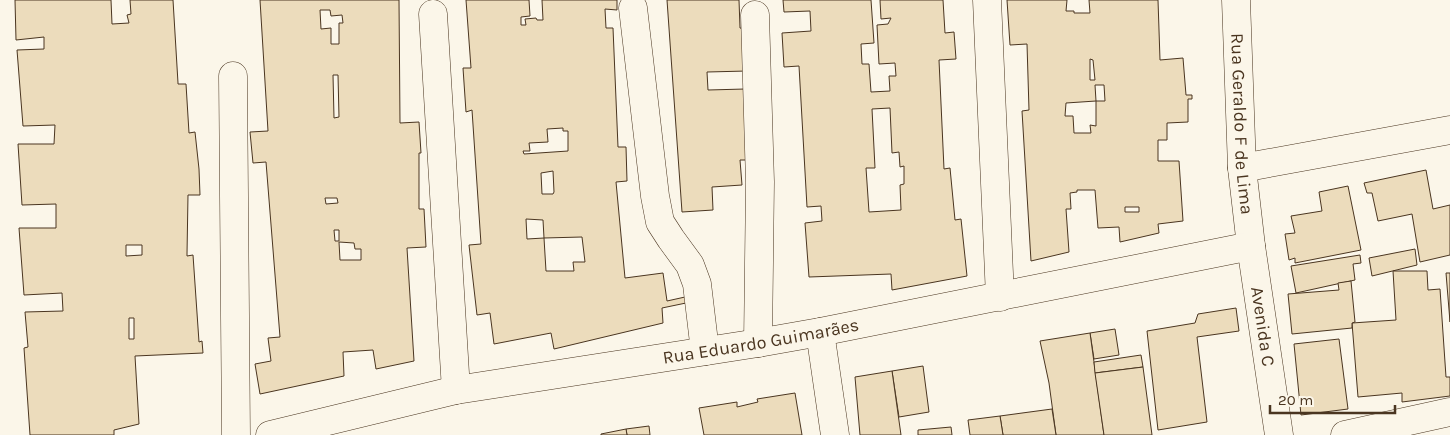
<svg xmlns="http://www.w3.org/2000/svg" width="1450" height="435" viewBox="0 0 1450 435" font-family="Karla,sans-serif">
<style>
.building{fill:#ecdcbc;stroke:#4a3520;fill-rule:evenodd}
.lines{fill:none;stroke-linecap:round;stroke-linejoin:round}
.minor-casing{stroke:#4a3520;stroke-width:29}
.minor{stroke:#fbf6e9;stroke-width:28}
.labels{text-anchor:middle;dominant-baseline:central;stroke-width:4;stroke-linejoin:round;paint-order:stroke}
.street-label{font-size:18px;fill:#4a3520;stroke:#fbf6e9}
</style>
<rect width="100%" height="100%" fill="#fbf6e9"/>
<g class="building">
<path d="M15,0H111L112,24L129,23L127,15L131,14L130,0H173L178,83V84H186L189,133L195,132L199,169L200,195H188L187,254V256L193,255L199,342L202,341L203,353L135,356L139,424L114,430V435H30L24,348L28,347L25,312L63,311L62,293L24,295L19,228H56V204L22,205L18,144H54L55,125L23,126L17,50L44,49V37L16,40ZM126,245H142V255L126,256ZM129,318H134V339H129Z"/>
<path d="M260,0H399L400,123L419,122L421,153H419V209H424L426,247L407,248L414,361L376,369L373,350L343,352L344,376L260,394L255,364L271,361L268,338L280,337L266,162L253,163L250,132L268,131ZM320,10H330L331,16L342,15L343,23H339V44H331V28L321,29ZM333,75H338L339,117L334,118ZM325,198H337L338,203L326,204ZM334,230H339V241H335ZM339,242L354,243L355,249H361V260H340Z"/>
<path d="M466,0H529L530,16L521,17V25H526L525,19L536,18L537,20H543L542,0H617V10L605,9L606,28H613L618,147H626L627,181L616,182L625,278L663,273L667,301L685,297L686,303L662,308L663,323L554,349L551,333L494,344L490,313L477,315L469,245L481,244L472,110L466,112L463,68H471ZM563,128V131H568V151L524,154L523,151H530L529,143L548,142L547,129ZM553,171L554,192L553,194H542L541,173ZM526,219L543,220L544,238L527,239ZM582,237L585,262H573L574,271H546L544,238Z"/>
<polygon points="667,0 739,0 740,28 745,29 747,71 707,72 708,90 745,89 747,160 740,160 742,185 712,187 713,210 682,212"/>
<path d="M783,0H871L874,43L861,44L862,64H869L871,92L890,91L889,76H896L895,63L879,64L877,25L888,24L891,18L881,19L880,0H943L945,33L954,32L956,59L939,60L944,169L950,168L955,220L961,219L967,276L892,290L891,274L809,277L805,223L822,221L821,206L807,207L799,66L784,67L782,33L811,31L810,11L784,12ZM890,108L892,153L899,152L900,167L904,166V184L900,185L901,210L869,212L866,168H875L872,109Z"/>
<path d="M1007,0H1067L1066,11H1074V13H1090L1089,0H1158L1160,60L1183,58L1186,95H1192V99H1188V122L1167,123V140H1158V161H1179L1183,221L1158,224L1159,233L1120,242L1119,227L1098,228L1095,190H1077V192L1070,193L1071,209H1066L1069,252L1031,261L1022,111L1029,110L1027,44L1010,45ZM1090,59L1093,60L1095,80H1090ZM1095,85H1104L1105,101H1096ZM1096,101V126L1090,125L1091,133H1074L1073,116H1065L1066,103ZM1125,207H1139V212H1125Z"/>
<polygon points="1426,170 1433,209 1450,205 1450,255 1420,262 1412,214 1378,221 1372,193 1367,193 1364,183"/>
<polygon points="1348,186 1361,250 1295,263 1295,258 1289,260 1285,234 1295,233 1291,216 1322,211 1319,192"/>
<polygon points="1415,249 1417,265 1372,276 1369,258"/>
<polygon points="1360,255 1361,263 1353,264 1355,280 1296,293 1291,266"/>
<polygon points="1393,271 1427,271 1428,290 1440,289 1446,377 1450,377 1450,396 1402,402 1402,393 1358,397 1352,323 1396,320"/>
<polygon points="1446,273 1450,273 1450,322"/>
<polygon points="1351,281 1355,322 1352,323 1352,328 1292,334 1288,294 1339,290 1338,283"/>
<polygon points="1236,308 1239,331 1197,337 1207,422 1158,430 1147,331 1195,323 1198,314"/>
<polygon points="1115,329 1119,355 1094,359 1090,333"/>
<polygon points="1090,333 1104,435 1056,435 1049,383 1040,341"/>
<polygon points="1339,339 1348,409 1301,415 1294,344"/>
<polygon points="1141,355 1143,367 1095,373 1094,362"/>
<polygon points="923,366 929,412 899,417 892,371"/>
<polygon points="1143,367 1152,435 1104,435 1095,373"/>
<polygon points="892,371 901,435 860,435 855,377"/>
<polygon points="795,393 802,435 704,435 699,408 737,402 737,407 758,402 757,399"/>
<polygon points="1052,409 1056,435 1003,435 1000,416"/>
<polygon points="1000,416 1003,435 970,435 968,420"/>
<polygon points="649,426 650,435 627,435 626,429"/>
<polygon points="951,427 952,435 918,435 918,430"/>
<polygon points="626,429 627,435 601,435 601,434"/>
</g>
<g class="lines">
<defs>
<g id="minor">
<polyline points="987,0 1000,297"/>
<path id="s1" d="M1236,0L1242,168L1251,246L1279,435"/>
<polyline points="633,8 655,196 660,222 671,239 690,265 697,284 705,351"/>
<polyline points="433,14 456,390"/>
<polyline points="755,15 760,182 758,343"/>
<polyline points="233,76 236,435"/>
<polyline points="1242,168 1450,130"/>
<polyline points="820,332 835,435"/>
<path id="s2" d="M270,435L456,390L758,343L820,332L1251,246"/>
<polyline points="1345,435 1450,412"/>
</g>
</defs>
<use href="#minor" class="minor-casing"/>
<use href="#minor" class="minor"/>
</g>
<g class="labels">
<g class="street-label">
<text stroke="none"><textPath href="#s1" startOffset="124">Rua Geraldo F de Lima</textPath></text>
<text stroke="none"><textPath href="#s1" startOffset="328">Avenida C</textPath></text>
<text stroke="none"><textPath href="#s2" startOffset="500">Rua Eduardo Guimarães</textPath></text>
</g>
</g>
<path d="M1270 405v8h125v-8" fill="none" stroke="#4a3520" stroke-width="2.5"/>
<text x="1278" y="405" font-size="15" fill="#4a3520" stroke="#fbf6e9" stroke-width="4" paint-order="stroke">20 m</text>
</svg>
